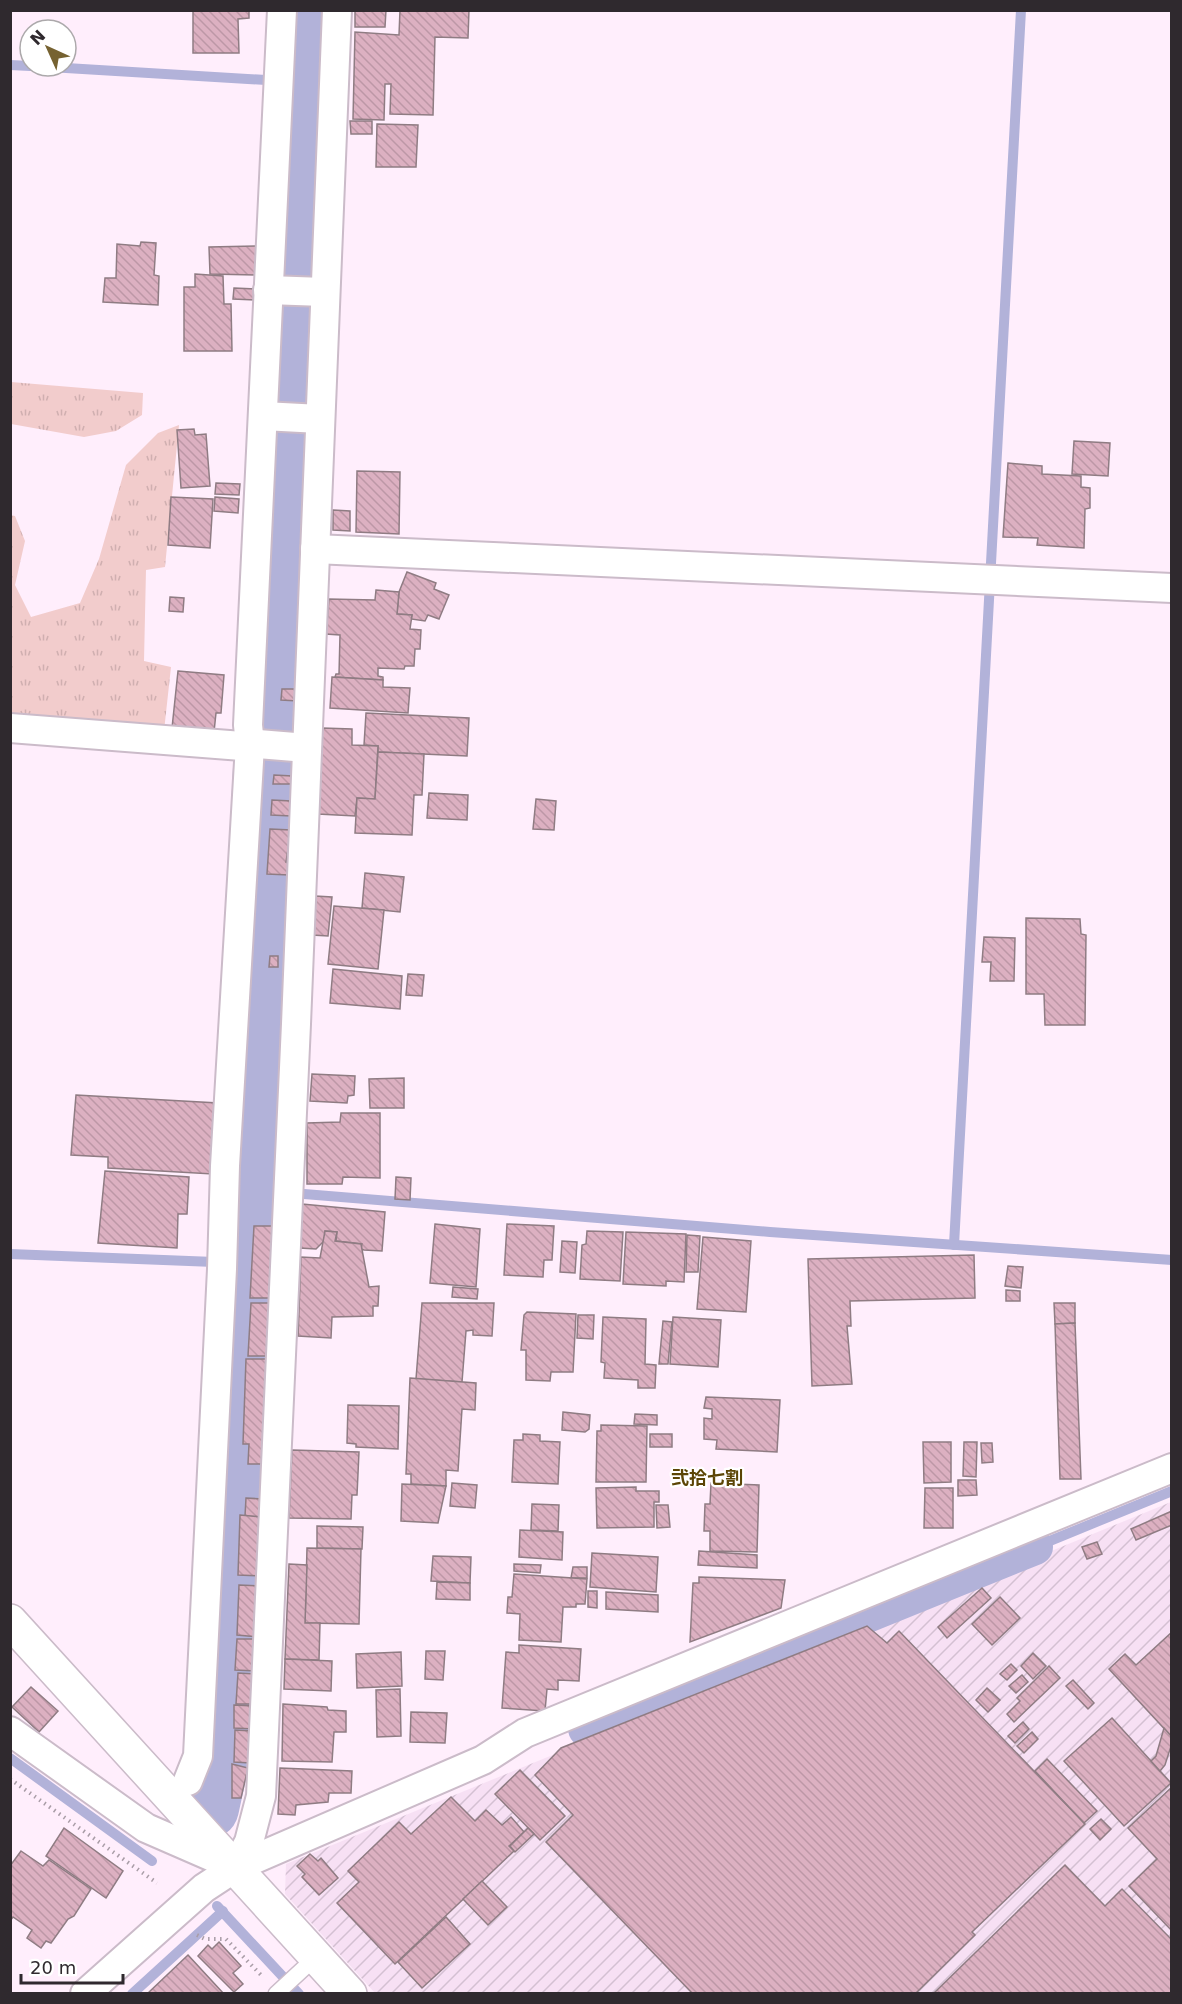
<svg xmlns="http://www.w3.org/2000/svg" width="1182" height="2004" viewBox="0 0 1182 2004" font-family="'DejaVu Sans','Noto Sans JP',sans-serif">
<style>
.industrial{fill:url(#industrial-furrows)}
.grass{fill:url(#grass-tufts)}
.lines{fill:none;stroke-linecap:round;stroke-linejoin:round}
.stream{stroke:#b2b2d9;stroke-width:10}
.canal{stroke:#b2b2d9;stroke-width:36}
.river{stroke:#b2b2d9;stroke-width:62}
.building{fill:url(#building-back-hatch);stroke:#8f7c83;stroke-width:1.5}
.service-casing{stroke:#cbbbc9;stroke-width:18}
.minor-casing{stroke:#cbbbc9;stroke-width:32}
.tertiary-casing{stroke:#cbbbc9;stroke-width:36}
.path{stroke:#a99da7;stroke-width:4;stroke-dasharray:1.5 4.5;stroke-linecap:butt}
.service{stroke:#fff;stroke-width:15}
.minor{stroke:#fff;stroke-width:28}
.tertiary{stroke:#fff;stroke-width:33}
.labels{text-anchor:middle;dominant-baseline:central;stroke-width:4.5;stroke-linejoin:round;paint-order:stroke}
.neighbourhood-label{font-size:18px;font-weight:bold;fill:#5b4505;stroke:#fff}
</style>
<defs>
<pattern id="industrial-furrows" width="10" height="10" patternUnits="userSpaceOnUse" patternTransform="scale(1.5)"><rect width="10" height="10" fill="#f7e0f4"/><path d="M-1 1l2-2M0 10L10 0M9 11l2-2" fill="none" stroke="#d4c0d2"/></pattern>
<pattern id="grass-tufts" width="24" height="20" patternUnits="userSpaceOnUse" patternTransform="scale(1.5)"><rect width="24" height="20" fill="#f2cccc"/><path d="M3 7l-1-3M5 7V3M7 7l1-3M15 17l-1-3M17 17v-4M19 17l1-3" fill="none" stroke="#d0afb0"/></pattern>
<pattern id="building-back-hatch" width="6" height="6" patternUnits="userSpaceOnUse" patternTransform="scale(1.5)"><rect width="6" height="6" fill="#dcb0c1"/><path d="M-1 5l2 2M0 0l6 6M5-1l2 2" fill="none" stroke="#bd97a6"/></pattern>
</defs>
<rect width="100%" height="100%" fill="#ffeefc"/>
<polygon class="industrial" points="1171,1502 1171,1993 375,1993 285,1894 286,1864"/>
<g class="grass">
<polygon points="11,382 143,393 142,415 116,431 84,437 11,424"/>
<polygon points="179,425 165,567 146,570 144,661 171,667 164,731 11,718 10,515 15,516 25,541 15,585 31,617 80,603 99,559 126,465 158,433"/>
<polygon points="292,440 312,440 302,662 283,662"/>
</g>
<g class="lines">
<g class="stream">
<polyline points="10,65 30,66"/>
<polyline points="33,66 298,82"/>
<polyline points="276,562 285,562"/>
<polyline points="243,1194 255,1194"/>
<polyline points="304,1194 770,1232 1172,1260"/>
<polyline points="954,1245 1021,10"/>
<polyline points="10,1254 240,1263"/>
<polyline points="1035,1547 1172,1491"/>
<polyline points="10,1758 152,1861"/>
<polyline points="217,1906 299,1994"/>
<polyline points="132,1994 223,1911"/>
</g>
<polyline class="canal" points="586,1729 1035,1547"/>
<polyline class="river" points="208,1808 219,1757 244,1178 301,10"/>
</g>
<g class="building">
<polygon points="193,10 249,10 249,18 238,19 239,53 193,53"/>
<polygon points="355,10 386,10 385,27 355,27"/>
<polygon points="400,10 469,10 468,38 435,37 433,115 390,114 391,84 385,84 384,120 353,119 355,32 399,35"/>
<polygon points="350,121 372,121 372,134 351,134"/>
<polygon points="377,124 418,125 416,167 376,167"/>
<polygon points="141,242 156,243 154,275 159,276 158,305 103,302 105,278 116,278 117,244 140,246"/>
<polygon points="257,246 257,275 210,274 209,247"/>
<polygon points="195,274 223,276 224,304 231,304 232,351 184,351 184,287 195,287"/>
<polygon points="234,288 256,289 255,300 233,299"/>
<polygon points="194,429 195,435 206,434 210,486 181,488 177,430"/>
<polygon points="1074,441 1110,443 1108,476 1072,474"/>
<polygon points="1008,463 1042,466 1042,474 1081,476 1081,487 1090,488 1090,508 1085,509 1084,548 1037,545 1038,538 1003,537"/>
<polygon points="357,471 400,472 399,534 356,532"/>
<polygon points="216,483 240,484 239,495 215,494"/>
<polygon points="171,497 213,499 210,548 168,545"/>
<polygon points="215,497 239,499 238,513 214,511"/>
<polygon points="333,510 350,511 350,531 333,530"/>
<polygon points="407,572 436,583 434,589 449,595 439,619 428,615 425,621 411,619 412,615 397,614 399,592"/>
<polygon points="376,590 399,592 397,614 412,615 410,629 421,630 420,649 415,649 414,666 405,666 404,669 378,668 378,676 383,677 383,680 335,677 336,674 339,674 340,635 326,634 329,599 375,600"/>
<polygon points="170,597 184,598 183,612 169,611"/>
<polygon points="178,671 224,675 221,713 216,713 214,732 172,728"/>
<polygon points="332,677 383,680 383,687 410,688 408,713 330,708"/>
<polygon points="282,689 299,689 298,701 281,700"/>
<polygon points="366,713 469,718 467,756 378,752 378,746 364,745"/>
<polygon points="322,728 352,729 352,745 378,746 375,799 357,798 355,816 318,814"/>
<polygon points="378,752 424,754 422,795 414,795 412,835 355,833 357,798 375,799"/>
<polygon points="274,775 292,776 292,784 273,784"/>
<polygon points="429,793 468,795 467,820 427,818"/>
<polygon points="536,799 556,801 554,830 533,829"/>
<polygon points="272,800 291,801 291,816 271,815"/>
<polygon points="270,829 291,830 286,862 290,862 289,875 267,874"/>
<polygon points="365,873 404,877 400,912 362,908"/>
<polygon points="315,896 332,897 328,936 312,935"/>
<polygon points="334,906 384,910 378,969 328,964"/>
<polygon points="1026,918 1080,919 1081,934 1086,935 1085,1025 1045,1025 1044,994 1026,994"/>
<polygon points="984,937 1015,938 1014,981 990,981 991,962 982,962"/>
<polygon points="270,956 278,956 278,967 269,967"/>
<polygon points="333,969 402,976 400,1009 330,1003"/>
<polygon points="408,974 424,975 422,996 406,995"/>
<polygon points="312,1074 355,1076 354,1095 348,1096 347,1103 310,1101"/>
<polygon points="404,1078 404,1108 370,1108 369,1079"/>
<polygon points="76,1095 218,1103 213,1174 108,1168 108,1157 71,1155"/>
<polygon points="341,1113 380,1113 380,1178 343,1177 342,1184 307,1184 307,1123 340,1122"/>
<polygon points="105,1171 189,1177 187,1214 178,1214 177,1248 98,1243"/>
<polygon points="396,1177 411,1178 410,1200 395,1199"/>
<polygon points="302,1204 385,1212 382,1251 364,1250 361,1249 362,1244 336,1241 337,1232 325,1231 325,1240 316,1249 300,1248"/>
<polygon points="435,1224 480,1229 476,1287 430,1283"/>
<polygon points="507,1224 554,1226 552,1260 544,1260 543,1277 504,1275"/>
<polygon points="254,1226 275,1226 272,1298 250,1298"/>
<polygon points="325,1231 337,1232 335,1241 361,1244 369,1287 379,1286 378,1306 373,1306 373,1316 332,1317 331,1338 298,1336 301,1257 320,1258"/>
<polygon points="587,1231 623,1232 620,1281 580,1279 582,1245 586,1244"/>
<polygon points="626,1232 686,1234 684,1282 666,1281 666,1286 623,1284"/>
<polygon points="687,1235 700,1236 698,1272 686,1272"/>
<polygon points="703,1237 751,1241 746,1312 697,1309"/>
<polygon points="562,1241 577,1242 575,1273 560,1272"/>
<polygon points="974,1255 975,1298 850,1301 851,1326 847,1326 852,1384 812,1386 808,1259"/>
<polygon points="1008,1266 1023,1267 1021,1288 1005,1286"/>
<polygon points="453,1287 478,1289 477,1299 452,1297"/>
<polygon points="1006,1290 1020,1291 1020,1301 1006,1301"/>
<polygon points="251,1303 272,1303 269,1356 248,1356"/>
<polygon points="422,1303 494,1303 492,1336 473,1335 473,1330 466,1331 462,1382 416,1379"/>
<polygon points="1054,1303 1075,1303 1075,1323 1055,1324"/>
<polygon points="527,1312 576,1314 573,1372 551,1372 550,1381 526,1380 526,1350 521,1350 524,1315"/>
<polygon points="578,1315 594,1315 593,1339 577,1338"/>
<polygon points="603,1317 646,1319 645,1364 656,1365 655,1388 638,1388 638,1380 604,1378 605,1363 601,1362"/>
<polygon points="673,1317 721,1320 718,1367 670,1364"/>
<polygon points="663,1321 672,1322 668,1364 659,1364"/>
<polygon points="1075,1323 1081,1479 1060,1479 1055,1324"/>
<polygon points="246,1359 269,1359 264,1464 248,1464 249,1444 243,1444"/>
<polygon points="410,1378 476,1383 475,1410 462,1409 458,1471 446,1470 446,1486 411,1484 411,1474 406,1474"/>
<polygon points="706,1397 780,1400 777,1452 716,1449 717,1440 704,1439 704,1418 712,1419 712,1409 704,1408"/>
<polygon points="348,1405 399,1406 398,1449 356,1447 356,1444 347,1443"/>
<polygon points="563,1412 590,1415 589,1429 585,1432 562,1430"/>
<polygon points="635,1414 657,1415 657,1425 634,1424"/>
<polygon points="601,1425 647,1426 646,1482 596,1482 597,1431 601,1431"/>
<polygon points="523,1434 540,1435 540,1441 560,1442 558,1484 512,1482 514,1440 523,1440"/>
<rect x="650" y="1434" width="22" height="13"/>
<polygon points="923,1442 951,1442 951,1482 924,1483"/>
<polygon points="964,1442 977,1442 976,1477 963,1476"/>
<polygon points="981,1443 992,1443 993,1462 982,1463"/>
<polygon points="292,1450 359,1452 357,1495 352,1495 351,1519 289,1518"/>
<polygon points="958,1480 976,1480 977,1495 958,1496"/>
<polygon points="452,1483 477,1485 475,1508 450,1506"/>
<polygon points="711,1483 759,1485 757,1552 710,1551 710,1531 704,1531 705,1504 710,1504"/>
<polygon points="402,1484 446,1486 438,1523 401,1521"/>
<polygon points="636,1487 636,1491 659,1491 659,1502 654,1502 654,1527 597,1528 596,1488"/>
<polygon points="925,1488 953,1488 953,1528 924,1528"/>
<polygon points="246,1498 262,1499 262,1517 245,1516"/>
<polygon points="532,1504 559,1505 558,1531 531,1530"/>
<polygon points="656,1505 668,1505 670,1527 657,1528"/>
<polygon points="1172,1511 1172,1525 1136,1540 1131,1529"/>
<polygon points="240,1515 261,1517 260,1576 238,1575"/>
<polygon points="317,1526 363,1527 362,1549 317,1548"/>
<polygon points="520,1530 563,1532 562,1560 519,1557"/>
<polygon points="1097,1542 1102,1554 1087,1559 1082,1547"/>
<polygon points="307,1548 361,1549 359,1624 305,1623"/>
<polygon points="699,1551 757,1555 757,1568 698,1565"/>
<polygon points="592,1553 658,1557 656,1592 590,1587"/>
<polygon points="433,1556 471,1557 470,1583 431,1581"/>
<polygon points="289,1564 307,1565 305,1623 320,1623 319,1660 285,1659"/>
<polygon points="514,1564 541,1565 540,1573 514,1571"/>
<polygon points="573,1567 587,1567 587,1578 571,1578"/>
<polygon points="514,1574 587,1579 585,1604 576,1604 576,1607 563,1607 561,1642 519,1640 520,1614 507,1613 508,1597 512,1597"/>
<polygon points="699,1577 785,1580 781,1608 690,1642 693,1583 699,1583"/>
<polygon points="437,1582 470,1583 470,1600 436,1599"/>
<polygon points="239,1585 260,1586 258,1637 237,1635"/>
<polygon points="982,1588 991,1598 947,1638 938,1627"/>
<polygon points="588,1591 597,1591 597,1608 588,1607"/>
<polygon points="606,1592 658,1595 658,1612 606,1609"/>
<polygon points="1000,1597 1020,1618 992,1645 972,1624"/>
<polygon points="867,1626 887,1643 899,1631 1085,1824 972,1932 975,1935 915,1994 693,1994 546,1842 573,1815 535,1775 561,1748"/>
<polygon points="1172,1632 1172,1737 1109,1669 1125,1654 1136,1665"/>
<polygon points="237,1639 258,1639 257,1671 235,1670"/>
<polygon points="519,1645 581,1649 579,1681 558,1680 558,1690 547,1689 545,1711 502,1708 506,1652 519,1653"/>
<polygon points="426,1651 445,1651 443,1680 425,1679"/>
<polygon points="401,1652 402,1686 357,1688 356,1654"/>
<polygon points="1033,1653 1046,1666 1033,1679 1021,1666"/>
<polygon points="285,1659 332,1661 331,1691 284,1689"/>
<polygon points="1011,1664 1017,1670 1007,1680 1000,1674"/>
<polygon points="1049,1666 1060,1678 1014,1722 1007,1714 1020,1701 1017,1698"/>
<polygon points="238,1673 256,1674 255,1704 236,1704"/>
<polygon points="1022,1675 1028,1682 1016,1693 1009,1686"/>
<polygon points="1073,1680 1094,1703 1088,1709 1066,1686"/>
<polygon points="31,1687 58,1711 39,1732 12,1707"/>
<polygon points="987,1688 1000,1700 988,1712 976,1700"/>
<polygon points="400,1689 401,1736 377,1737 376,1690"/>
<polygon points="283,1704 327,1707 328,1710 346,1711 346,1732 334,1732 332,1762 282,1761"/>
<polygon points="234,1705 254,1706 254,1729 234,1728"/>
<polygon points="411,1712 447,1713 445,1743 410,1742"/>
<polygon points="1112,1718 1171,1783 1124,1826 1064,1761"/>
<polygon points="1023,1722 1029,1729 1015,1743 1008,1736"/>
<polygon points="1164,1728 1172,1737 1172,1743 1165,1765 1160,1771 1151,1761 1156,1756"/>
<polygon points="235,1730 252,1731 250,1763 234,1762"/>
<polygon points="1032,1732 1038,1739 1024,1753 1017,1746"/>
<polygon points="1047,1759 1097,1811 1084,1823 1035,1771"/>
<polygon points="232,1764 248,1768 241,1798 232,1798"/>
<polygon points="280,1768 352,1771 351,1793 329,1793 328,1802 296,1805 295,1815 278,1814"/>
<polygon points="520,1770 565,1816 540,1840 495,1794"/>
<polygon points="1172,1787 1172,1931 1129,1886 1157,1859 1128,1828"/>
<polygon points="451,1797 475,1821 486,1810 502,1825 511,1817 524,1832 509,1846 514,1851 395,1964 337,1903 359,1882 348,1871 399,1822 411,1834"/>
<polygon points="1101,1819 1111,1829 1100,1840 1090,1829"/>
<polygon points="64,1828 123,1871 106,1898 46,1856"/>
<polygon points="528,1828 534,1834 515,1852 510,1846"/>
<polygon points="21,1851 43,1866 49,1860 91,1889 74,1916 68,1919 51,1943 46,1941 41,1948 27,1938 32,1930 13,1917 10,1921 10,1866"/>
<polygon points="310,1854 318,1861 321,1858 338,1878 319,1895 302,1877 305,1874 297,1866"/>
<polygon points="1065,1865 1105,1906 1122,1889 1172,1940 1172,1994 933,1994"/>
<polygon points="482,1881 507,1907 488,1925 463,1899"/>
<polygon points="446,1917 470,1944 422,1988 398,1962"/>
<polygon points="219,1942 241,1966 233,1973 243,1984 234,1992 198,1956 208,1945 212,1949"/>
<polygon points="188,1955 224,1994 147,1994"/>
</g>
<g class="lines">
<defs>
<polyline id="service" points="276,1994 317,1956"/>
<g id="minor">
<polyline points="268,290 324,292"/>
<polyline points="263,416 320,419"/>
<polyline points="315,549 1172,588"/>
<polyline points="10,728 242,746 258,744 307,748"/>
<polyline points="10,1731 146,1828 231,1865"/>
<polyline points="188,1781 198,1756 222,1269 225,1166 250,745 248,725 282,10"/>
<polyline points="236,1867 249,1842 261,1796 296,1024 337,10"/>
<polyline points="85,1994 204,1888 236,1867 483,1760 525,1733 1172,1468"/>
</g>
<polyline id="tertiary" points="10,1621 350,1994"/>
</defs>
<use href="#service" class="service-casing"/>
<use href="#minor" class="minor-casing"/>
<use href="#tertiary" class="tertiary-casing"/>
<g class="path">
<polyline points="10,1779 157,1883"/>
<polyline points="197,1935 205,1939 226,1939 261,1975"/>
</g>
<use href="#service" class="service"/>
<use href="#minor" class="minor"/>
<use href="#tertiary" class="tertiary"/>
</g>
<g class="labels">
<g class="neighbourhood-label">
<text x="707" y="1477">弐拾七割</text>
</g>
</g>
<rect width="1182" height="2004" fill="none" stroke="#2f292e" stroke-width="24"/>
<g transform="translate(48 48) rotate(315)"><circle r="28" fill="#ffffff" stroke="#aca9ab" stroke-width="1.5"/>
<path d="M0-4.5L10 22L0 15L-10 22Z" fill="#766231"/>
<text y="-9" font-size="16" font-weight="bold" text-anchor="middle" fill="#2f292e">N</text>
</g>
<path d="M21 1974v9h102v-9" fill="none" stroke="#2f292e" stroke-width="3"/>
<text x="30" y="1974" font-size="18" fill="#2f292e" stroke="#ffffff" stroke-width="4.5" paint-order="stroke">20 m</text>
</svg>
